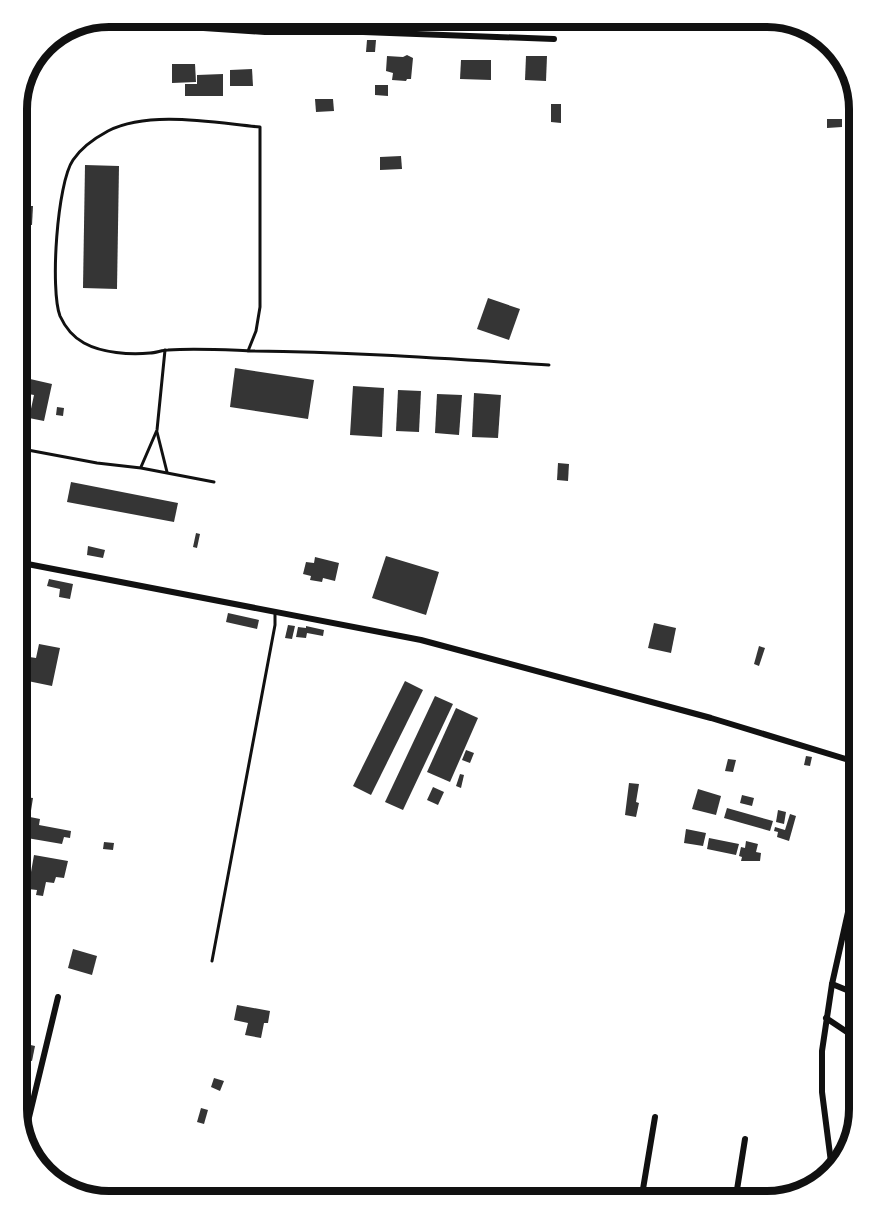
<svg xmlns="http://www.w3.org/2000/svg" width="876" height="1218" viewBox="0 0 876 1218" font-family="'PT Serif',serif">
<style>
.building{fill:#353535}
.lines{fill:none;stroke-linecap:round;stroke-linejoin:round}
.service{stroke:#111;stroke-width:3}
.minor{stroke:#111;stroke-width:6}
.rim{fill:none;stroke:#111;stroke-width:8}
</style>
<rect width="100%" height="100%" fill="#fff"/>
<g class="building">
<polygon points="367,40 376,40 375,52 366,52"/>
<polygon points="407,55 413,58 411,79 407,79 406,81 392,80 393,73 386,71 387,56 403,57"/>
<polygon points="526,56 547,56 546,81 525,80"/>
<polygon points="461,60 491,60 491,80 460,79"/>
<polygon points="172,64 195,64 196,82 172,83"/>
<polygon points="252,69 253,86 230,86 230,70"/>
<polygon points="223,74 223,96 185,96 185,84 197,84 197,75"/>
<polygon points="375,85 388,85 388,96 375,95"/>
<polygon points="315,99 333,99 334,111 316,112"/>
<polygon points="551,104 561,104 561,123 551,122"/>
<polygon points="827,119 842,119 842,127 827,128"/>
<polygon points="17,136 25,137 24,171 17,171"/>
<polygon points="401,156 402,169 380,170 380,157"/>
<polygon points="85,165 119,166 117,289 83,288"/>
<polygon points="23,206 33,206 32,225 21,224"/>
<polygon points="488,298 520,309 509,340 477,329"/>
<polygon points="235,368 314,380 308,419 230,407"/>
<polygon points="17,376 52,384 44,421 29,418 34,395 17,392"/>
<polygon points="353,386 384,388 382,437 350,435"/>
<polygon points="398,390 421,391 419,432 396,431"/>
<polygon points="474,393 501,395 498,438 472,437"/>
<polygon points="437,394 462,395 459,435 435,433"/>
<polygon points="57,407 64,408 63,416 56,415"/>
<polygon points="558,463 569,464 568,481 557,480"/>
<polygon points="71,482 178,503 174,522 67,502"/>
<polygon points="196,533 200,534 197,548 193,547"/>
<polygon points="88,546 105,550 103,558 87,555"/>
<polygon points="386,556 439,572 426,615 372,598"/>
<polygon points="315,557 339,563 335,581 323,578 322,582 310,580 311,576 303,574 306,562 314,563"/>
<polygon points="49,579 73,584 70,599 59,597 60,589 47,586"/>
<polygon points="228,613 259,620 257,629 226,622"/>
<polygon points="654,623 676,628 671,653 648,648"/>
<polygon points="288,625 295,626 292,639 285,638"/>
<polygon points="306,626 324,630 323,636 307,633 306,638 296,637 298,627 306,628"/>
<polygon points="39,644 60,648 52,686 18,679 23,656 36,658"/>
<polygon points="759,646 765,648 759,666 754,664"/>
<polygon points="405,681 423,690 371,795 353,786"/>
<polygon points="435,696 453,704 403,810 385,802"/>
<polygon points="456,708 478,718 450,782 427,772"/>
<polygon points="466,750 474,753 470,763 462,760"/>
<polygon points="806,756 812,757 810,766 804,765"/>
<polygon points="728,759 736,760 733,772 725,771"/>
<polygon points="460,774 464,775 461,788 456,786"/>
<polygon points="629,783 639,784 636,802 639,803 636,817 625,815"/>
<polygon points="433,787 444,792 438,805 427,800"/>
<polygon points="698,789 721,796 716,815 692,809"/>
<polygon points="742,795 754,798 752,806 740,803"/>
<polygon points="24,797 33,798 30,817 40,819 39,825 71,831 70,838 64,837 62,844 27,838 29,823 20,821"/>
<polygon points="727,808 773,821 770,831 724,818"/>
<polygon points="778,810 786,812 784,824 776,822"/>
<polygon points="790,814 796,816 789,841 777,837 778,832 774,831 775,827 785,830"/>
<polygon points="686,829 706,833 703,846 684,843"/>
<polygon points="709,838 739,844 736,855 707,849"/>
<polygon points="746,841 758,844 756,852 761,853 760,861 741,861 742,857 739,856 741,847 745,848"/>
<polygon points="104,842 114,843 113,850 103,849"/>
<polygon points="34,855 68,861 64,878 56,877 54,883 46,882 43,896 36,895 37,890 28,889"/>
<polygon points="73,949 97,956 92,975 68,968"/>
<polygon points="237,1005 270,1011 268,1023 264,1023 261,1038 245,1035 248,1023 234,1020"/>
<polygon points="26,1044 35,1046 32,1061 23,1059"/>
<polygon points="214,1078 224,1081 220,1091 211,1087"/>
<polygon points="201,1108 208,1110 204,1124 197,1122"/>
</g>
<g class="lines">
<g class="service">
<path d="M248,351L256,331L260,307V127C215,123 150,110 108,131C95,138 81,148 73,160C57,183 50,290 60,316C65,327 73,337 84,343C102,353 130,355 150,353C156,353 162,350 168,350C197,348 226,350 254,351C353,352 451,359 549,365"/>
<polyline points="157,432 167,472"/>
<polyline points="17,448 97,463 141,468 214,482"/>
<polyline points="141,467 157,430 165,350"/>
<polyline points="212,961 275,625 275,612"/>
</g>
<g class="minor">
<polyline points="98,21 265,32 363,32 554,39"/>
<polyline points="17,562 421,640 711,718 859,763"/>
<polyline points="832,984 859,995"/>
<polyline points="826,1018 859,1040"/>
<polyline points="24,1138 58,997"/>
<polyline points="832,1170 822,1092 822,1051 832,984 859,863"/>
<polyline points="641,1201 655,1117"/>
<polyline points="738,1201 736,1196 745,1139"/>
</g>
</g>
<path d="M0 0H876V1218H0ZM109 27H767A82 82 0 0 1 849 109V1109A82 82 0 0 1 767 1191H109A82 82 0 0 1 27 1109V109A82 82 0 0 1 109 27Z" fill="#fff" fill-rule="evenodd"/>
<path class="rim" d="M109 27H767A82 82 0 0 1 849 109V1109A82 82 0 0 1 767 1191H109A82 82 0 0 1 27 1109V109A82 82 0 0 1 109 27Z"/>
</svg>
